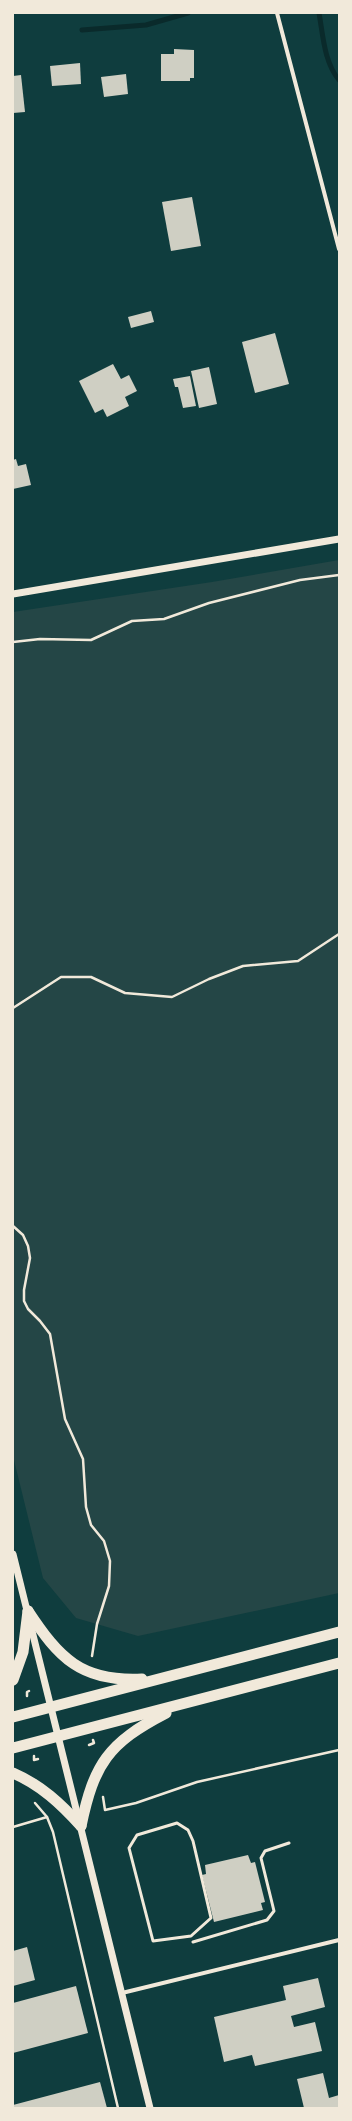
<svg xmlns="http://www.w3.org/2000/svg" width="352" height="2121" viewBox="0 0 352 2121" font-family="'Space Grotesk',sans-serif">
<style>
.green{fill:#244646}
.lines{fill:none;stroke-linecap:round;stroke-linejoin:round}
.stream{stroke:#0a2a2b;stroke-width:5}
.building{fill:#cfcfc3}
.path{stroke:#f1e9da;stroke-width:2.5}
.service{stroke:#f1e9da;stroke-width:3}
.minor{stroke:#f1e9da;stroke-width:4}
.tertiary{stroke:#f1e9da;stroke-width:7}
.trunk{stroke:#f1e9da;stroke-width:11}
</style>
<rect width="100%" height="100%" fill="#0f3d3e"/>
<polygon class="green" points="339,560 339,1593 138,1636 76,1618 43,1578 13,1456 13,612 212,582"/>
<g class="lines">
<g class="stream">
<path d="M319,13C323,35 324,62 339,80"/>
<polyline points="82,30 146,25 188,13"/>
</g>
</g>
<g class="building">
<polygon points="174,49 194,50 194,78 190,78 190,81 161,81 161,54 174,54"/>
<polygon points="80,63 81,84 52,86 50,66"/>
<polygon points="126,74 128,94 104,97 101,77"/>
<polygon points="21,75 25,112 13,113 13,76"/>
<polygon points="192,197 201,246 171,251 162,202"/>
<polygon points="151,311 154,322 131,328 128,317"/>
<polygon points="275,333 289,384 255,393 242,342"/>
<polygon points="113,364 121,379 129,375 137,391 125,397 129,406 107,417 103,409 95,413 79,381"/>
<polygon points="209,367 217,404 199,408 191,371"/>
<polygon points="190,376 196,406 183,408 178,387 175,387 173,379"/>
<polygon points="16,459 18,466 26,464 31,485 13,489 13,460"/>
<polygon points="248,1855 251,1863 255,1862 265,1902 261,1903 263,1910 214,1922 202,1875 206,1874 205,1865"/>
<polygon points="27,1947 35,1980 13,1986 13,1951"/>
<polygon points="318,1978 325,2007 291,2016 294,2027 315,2022 322,2051 255,2066 252,2055 224,2062 214,2017 286,2000 283,1986"/>
<polygon points="76,1986 88,2033 13,2053 13,2003"/>
<polygon points="323,2073 329,2098 339,2095 339,2108 304,2108 297,2079"/>
<polygon points="100,2082 107,2108 13,2108 13,2105"/>
</g>
<g class="lines">
<g class="path">
<polyline points="13,642 40,639 91,640 132,621 164,619 209,603 300,580 339,575"/>
<polyline points="13,1008 61,977 91,977 125,993 172,997 209,979 243,966 298,961 339,934"/>
<polyline points="13,1226 23,1235 28,1246 30,1258 24,1290 24,1301 28,1309 40,1321 50,1334 65,1419 83,1459 86,1507 91,1525 104,1541 110,1561 109,1586 97,1624 92,1656"/>
<polyline points="27,1696 27,1692 29,1691"/>
<polyline points="89,1745 94,1743 93,1740"/>
<polyline points="34,1756 34,1760 38,1759"/>
<polyline points="103,1797 105,1810 136,1803 197,1782 339,1750"/>
<polyline points="47,1817 53,1832 118,2108"/>
<polyline points="13,1827 47,1817 35,1803"/>
</g>
<g class="service">
<polygon points="177,1823 188,1830 193,1841 211,1918 191,1936 153,1941 129,1848 137,1835"/>
<polyline points="193,1942 267,1920 274,1911 261,1858 265,1851 289,1843"/>
</g>
<g class="minor">
<polyline points="277,13 339,249"/>
<polyline points="122,1993 339,1940"/>
</g>
<g class="tertiary">
<polyline points="13,594 339,539"/>
<polyline points="13,1554 150,2108"/>
</g>
<g class="trunk">
<path d="M28,1611C59,1658 81,1682 142,1679"/>
<polyline points="13,1680 23,1652 28,1611"/>
<polyline points="13,1717 339,1632"/>
<polyline points="13,1748 339,1663"/>
<path d="M13,1773C41,1785 61,1804 81,1826"/>
<path d="M81,1826C94,1764 108,1743 166,1713"/>
</g>
</g>
<rect width="352" height="2121" fill="none" stroke="#f1e9da" stroke-width="28"/>
</svg>
